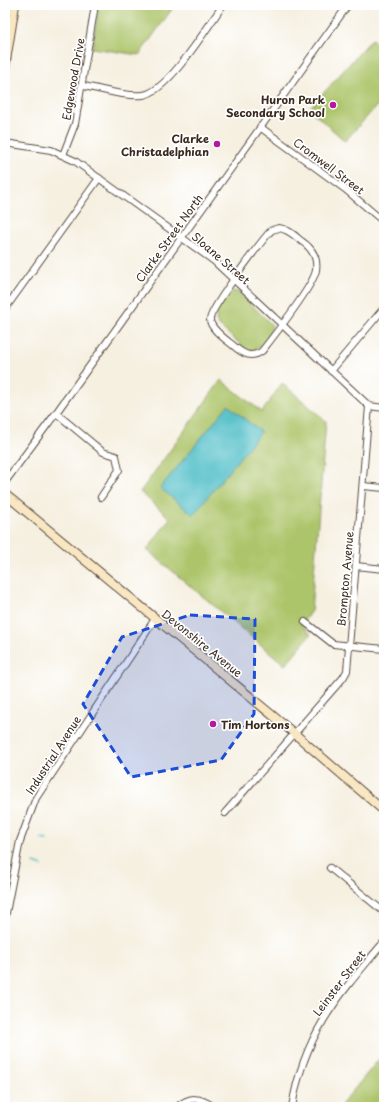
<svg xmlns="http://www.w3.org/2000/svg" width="389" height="1112" viewBox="0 0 389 1112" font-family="'Playpen Sans',sans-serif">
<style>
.green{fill:#adc56a;stroke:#747844}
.water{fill:#50bec7;stroke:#467472}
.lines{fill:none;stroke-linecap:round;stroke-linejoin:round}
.stream{stroke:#50bec7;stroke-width:1.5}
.minor-casing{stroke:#57483b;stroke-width:8}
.secondary-casing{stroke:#57483b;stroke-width:10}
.minor{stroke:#fff;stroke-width:6}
.secondary{stroke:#f9e7c3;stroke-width:8}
.marked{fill:#1d4ed8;fill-opacity:0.2;stroke:#1d4ed8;stroke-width:3;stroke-dasharray:8 5;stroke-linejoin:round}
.poi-dot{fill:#b5179e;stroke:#fff;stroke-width:1.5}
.labels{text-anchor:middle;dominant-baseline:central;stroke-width:3.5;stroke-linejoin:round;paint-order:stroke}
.street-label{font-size:11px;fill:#3b2a1e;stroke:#fff}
.poi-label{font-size:11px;font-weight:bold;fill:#3b2a1e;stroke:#fff;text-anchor:end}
</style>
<rect width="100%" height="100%" fill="#fff"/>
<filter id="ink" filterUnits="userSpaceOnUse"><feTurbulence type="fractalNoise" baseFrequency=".025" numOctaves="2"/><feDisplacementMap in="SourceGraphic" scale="8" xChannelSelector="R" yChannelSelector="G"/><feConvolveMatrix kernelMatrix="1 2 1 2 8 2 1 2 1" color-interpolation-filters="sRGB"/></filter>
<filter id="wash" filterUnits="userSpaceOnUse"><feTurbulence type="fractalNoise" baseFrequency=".012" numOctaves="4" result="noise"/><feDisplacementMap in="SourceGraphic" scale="16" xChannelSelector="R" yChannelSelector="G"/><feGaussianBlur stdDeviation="0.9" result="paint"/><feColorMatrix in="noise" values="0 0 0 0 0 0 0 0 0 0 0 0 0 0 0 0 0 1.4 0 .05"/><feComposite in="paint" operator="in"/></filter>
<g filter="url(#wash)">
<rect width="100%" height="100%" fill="#f6f0e1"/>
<g class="green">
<polygon points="99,5 175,5 139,55 92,48"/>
<polygon points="372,39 384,50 384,98 345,141 309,109"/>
<path d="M233,291L239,292L272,325C272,334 261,347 254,351L246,349L218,325C211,315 225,297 233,291Z"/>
<polygon points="221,380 262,412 282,383 326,421 311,611 301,625 311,634 285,665 147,550 170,518 140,492"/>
<polygon points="384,1053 384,1107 342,1107 342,1104"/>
</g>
<polygon class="water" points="228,405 261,432 193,515 160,488"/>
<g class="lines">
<g class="stream">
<polyline points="41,839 47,840"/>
<polyline points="34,863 42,866"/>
</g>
</g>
</g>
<g filter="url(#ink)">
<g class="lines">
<defs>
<g id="minor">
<path d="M83,86C102,89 124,97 143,95C168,92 208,26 223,5"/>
<polyline points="260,127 345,189 384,222"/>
<polyline points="5,143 51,150 75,161 214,261 369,406 384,408"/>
<polyline points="63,155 75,124 95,5"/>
<path d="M279,228C288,229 294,235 300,240C311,247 318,257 316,270C314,285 273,337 262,351C252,359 243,354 235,347C228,341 211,330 210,320C209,310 258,246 268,234L272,230Z"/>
<polyline points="5,309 99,178"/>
<polyline points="331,371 384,308"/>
<polyline points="56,413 103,452 116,456 119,470 101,497"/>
<polyline points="5,482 56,413 348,5"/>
<polyline points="363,486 384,488"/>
<polyline points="356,566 384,569"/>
<polyline points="305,622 333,644 384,649"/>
<polyline points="225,813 343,678 347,671 369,406"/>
<polyline points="330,868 384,912"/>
<polyline points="5,918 20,841 36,798 155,619"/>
<path d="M177,1107C190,1096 200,1097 214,1107"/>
<path d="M292,1107C304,1034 338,996 384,942"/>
</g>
<g id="secondary">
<polyline points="5,67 15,5"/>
<polyline points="5,494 295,734 384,811"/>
</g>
</defs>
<use href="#minor" class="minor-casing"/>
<use href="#secondary" class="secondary-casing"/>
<use href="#minor" class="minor"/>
<use href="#secondary" class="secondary"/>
</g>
</g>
<path class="marked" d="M190,615L255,619L254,714L221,760L131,777L83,704L122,637Z"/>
<g class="poi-dot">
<circle cx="333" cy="105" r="4"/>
<circle cx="217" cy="144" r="4"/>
<circle cx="213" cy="724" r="4"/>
</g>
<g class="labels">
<g class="street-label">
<text transform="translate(73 79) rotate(-80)">Edgewood Drive</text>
<text transform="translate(329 166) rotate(37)">Cromwell Street</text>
<text transform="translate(169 238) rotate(-54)">Clarke Street North</text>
<text transform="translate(221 258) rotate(41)">Sloane Street</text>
<text transform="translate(345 579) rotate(-85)">Brompton Avenue</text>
<text transform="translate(202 643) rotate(39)">Devonshire Avenue</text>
<text transform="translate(53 755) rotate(-57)">Industrial Avenue</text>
<text transform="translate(339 983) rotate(-53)">Leinster Street</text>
</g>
<g class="poi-label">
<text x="325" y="99">Huron Park<tspan x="325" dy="13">Secondary School</tspan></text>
<text x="209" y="138">Clarke<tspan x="209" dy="13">Christadelphian</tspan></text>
<text x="221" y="724" text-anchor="start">Tim Hortons</text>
</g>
</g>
<rect width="389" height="1112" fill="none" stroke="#fff" stroke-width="20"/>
</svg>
